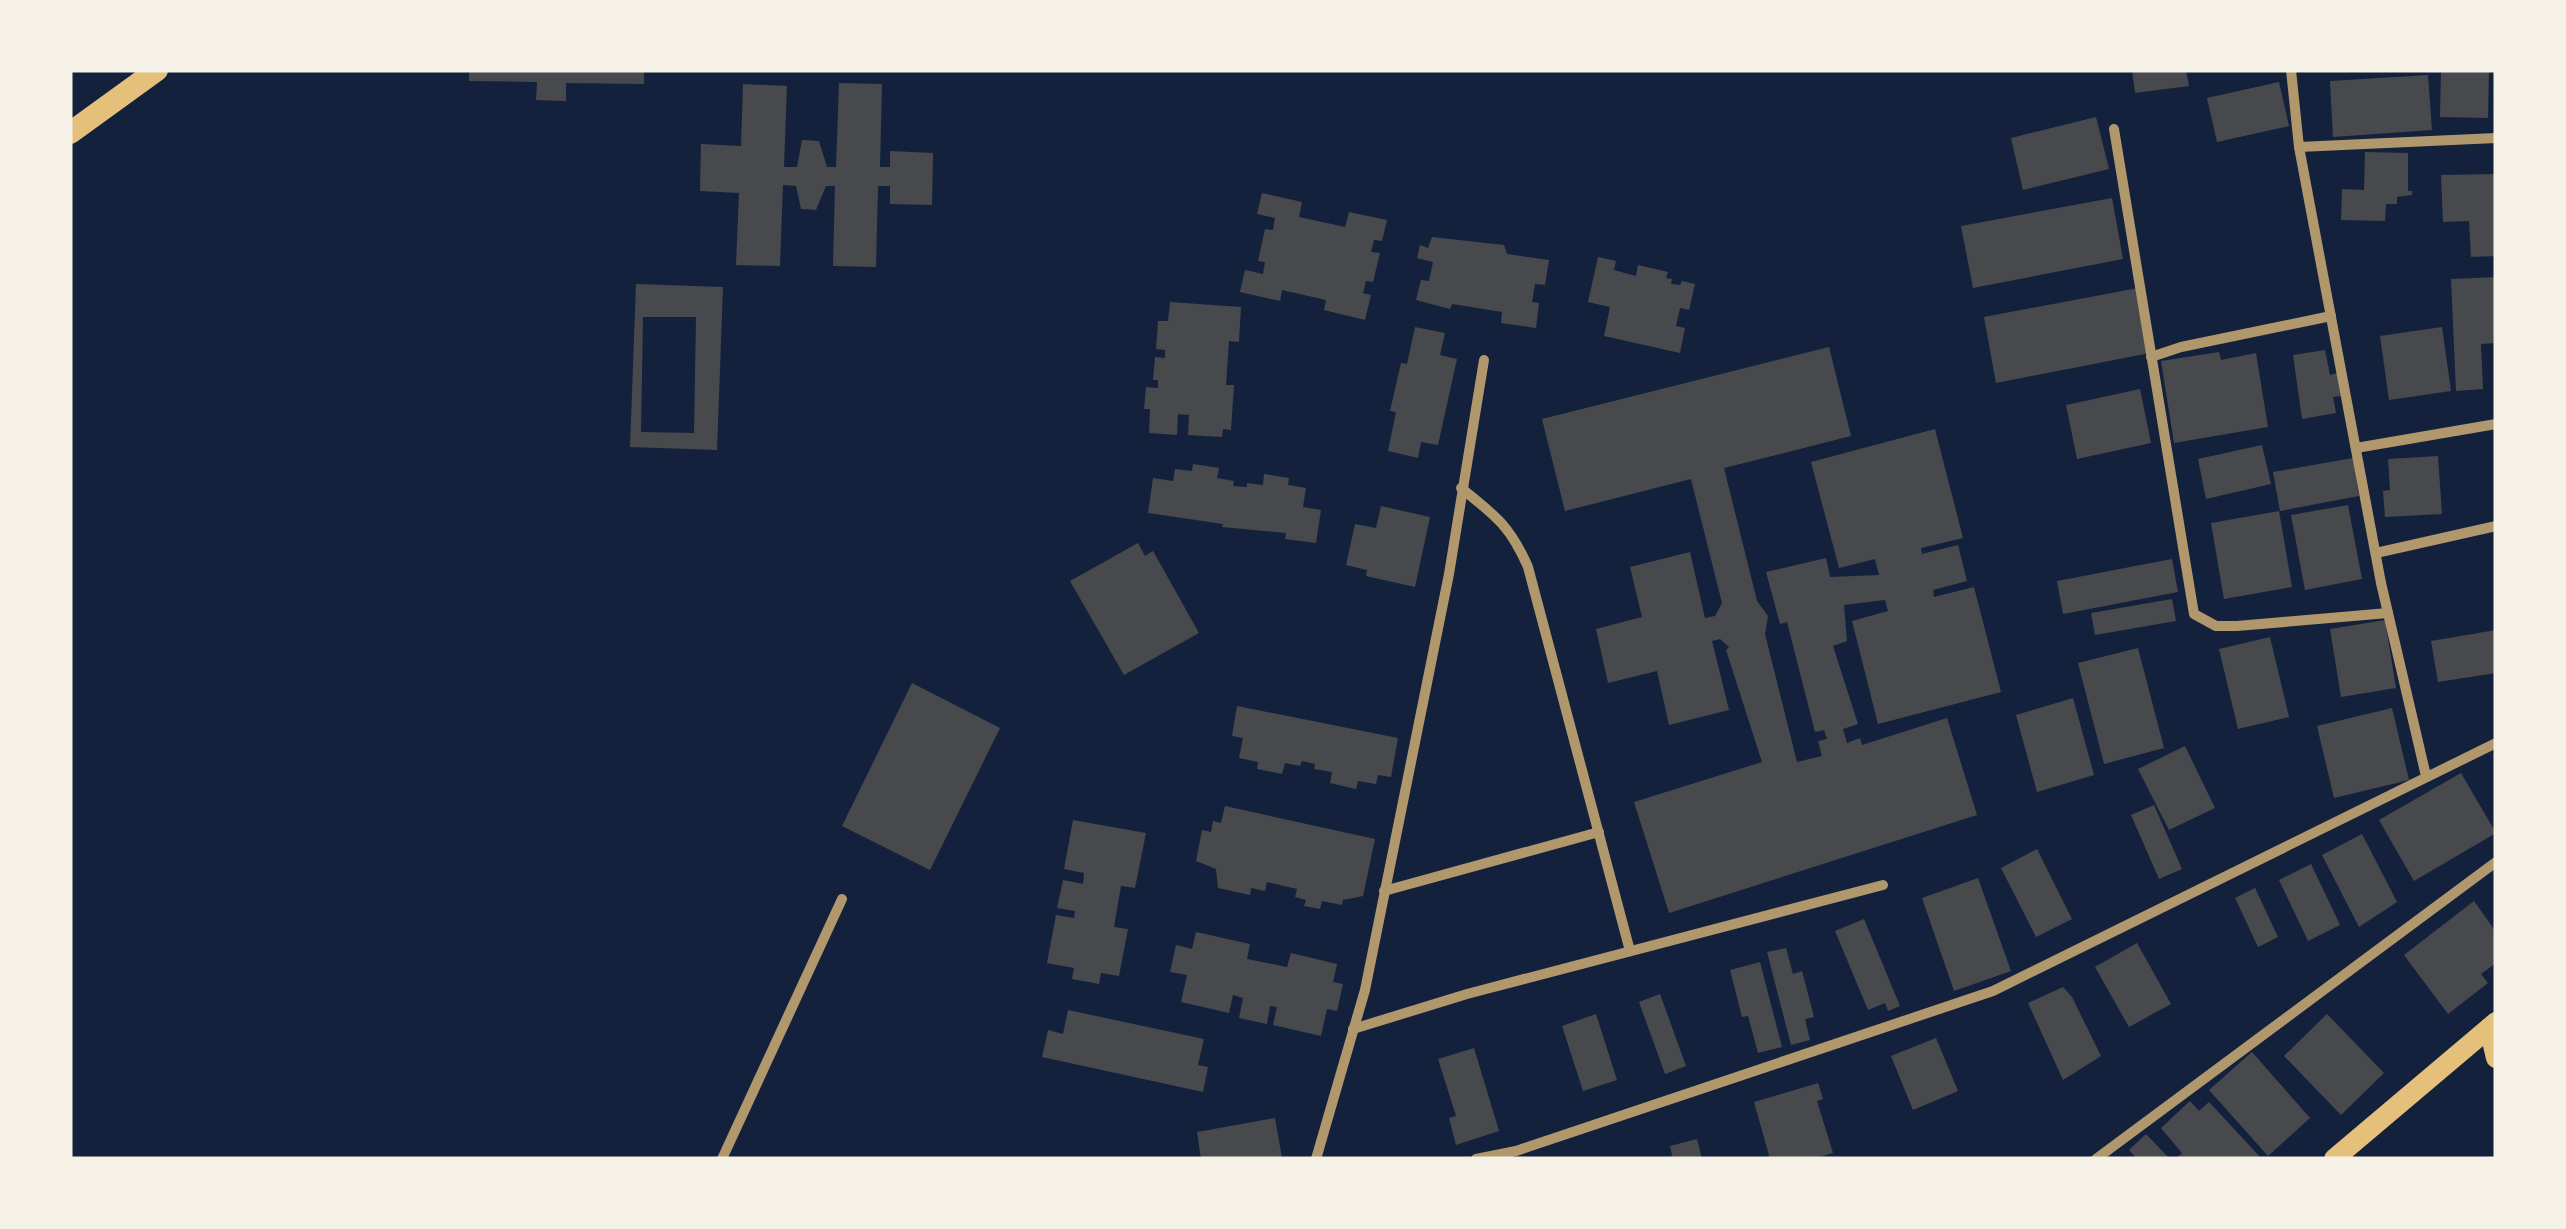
<svg xmlns="http://www.w3.org/2000/svg" width="2566" height="1229" viewBox="0 0 2566 1229" font-family="'IBM Plex Sans',sans-serif">
<style>
.building{fill:#48494c;fill-rule:evenodd}
.lines{fill:none;stroke-linecap:round;stroke-linejoin:round}
.minor{stroke:#b1986c;stroke-width:10}
.secondary{stroke:#e5c07b;stroke-width:20}
.primary{stroke:#e5c07b;stroke-width:22}
</style>
<rect width="100%" height="100%" fill="#14213d"/>
<g class="building">
<polygon points="469,70 644,70 644,84 566,83 566,101 536,100 537,82 469,81"/>
<polygon points="2132,70 2186,70 2189,86 2135,93"/>
<polygon points="2441,70 2489,70 2488,118 2440,117"/>
<polygon points="2428,75 2432,130 2333,137 2330,81"/>
<polygon points="2279,82 2289,126 2217,142 2207,98"/>
<polygon points="839,83 882,84 880,167 890,167 890,151 933,153 932,205 890,204 890,186 878,186 876,267 833,266 835,186 826,186 816,210 801,209 796,186 783,185 780,266 736,265 739,193 700,191 701,144 741,146 743,84 787,86 784,167 797,167 802,140 819,141 827,167 836,167"/>
<polygon points="2096,117 2109,169 2023,190 2011,138"/>
<polygon points="2365,152 2408,153 2408,191 2412,191 2412,195 2397,197 2397,204 2386,204 2385,221 2341,220 2342,189 2364,190"/>
<polygon points="2496,174 2496,256 2471,257 2469,221 2443,222 2441,175"/>
<polygon points="1262,193 1302,202 1299,217 1345,227 1349,212 1387,220 1382,241 1374,240 1371,252 1380,253 1373,282 1366,281 1363,293 1371,295 1365,320 1324,310 1326,300 1282,290 1280,301 1240,292 1245,270 1263,274 1265,262 1258,261 1265,229 1273,230 1275,218 1257,214"/>
<polygon points="2112,198 2123,259 1973,288 1961,226"/>
<polygon points="1432,237 1504,245 1507,254 1549,260 1545,285 1535,284 1532,302 1539,303 1536,328 1501,323 1502,312 1452,304 1450,309 1416,300 1421,280 1429,281 1433,262 1417,258 1420,245 1428,248"/>
<polygon points="1598,257 1616,261 1614,270 1636,276 1638,265 1668,272 1666,278 1672,279 1671,284 1680,285 1682,281 1695,284 1689,310 1680,308 1676,326 1685,328 1680,353 1604,336 1610,307 1588,302"/>
<polygon points="2496,277 2496,343 2481,344 2483,389 2456,391 2451,279"/>
<path d="M636,284L723,287L717,450L630,447ZM643,317H696L694,433L641,432Z"/>
<polygon points="2138,288 2150,353 1996,383 1984,317"/>
<polygon points="1170,302 1241,307 1239,342 1229,341 1226,385 1234,385 1231,430 1223,429 1222,437 1188,435 1189,415 1178,414 1177,435 1149,433 1150,409 1144,409 1146,387 1158,388 1158,380 1153,380 1155,357 1165,358 1165,350 1156,349 1158,321 1168,321"/>
<polygon points="1415,327 1445,333 1440,355 1457,359 1438,445 1421,442 1418,458 1388,451 1396,412 1390,411 1401,363 1407,364"/>
<polygon points="2442,327 2451,391 2389,400 2380,336"/>
<polygon points="1829,347 1851,436 1724,468 1757,601 1768,616 1765,634 1797,762 1822,756 1818,741 1827,739 1824,730 1815,732 1787,622 1780,624 1766,572 1826,558 1830,577 1879,575 1875,559 1839,568 1811,462 1935,429 1963,538 1921,548 1922,554 1958,545 1967,581 1933,590 1934,597 1974,587 2001,692 1878,724 1852,621 1888,611 1885,600 1844,605 1847,641 1833,646 1858,724 1843,729 1847,743 1860,738 1862,745 1947,718 1977,815 1669,913 1634,802 1762,762 1726,650 1729,647 1720,639 1712,641 1729,710 1669,725 1657,671 1608,683 1596,629 1642,617 1630,567 1690,552 1705,618 1715,616 1722,603 1691,479 1565,511 1542,419"/>
<polygon points="2325,350 2330,375 2337,373 2341,396 2333,397 2336,413 2302,419 2293,355"/>
<polygon points="2219,352 2221,360 2256,353 2268,427 2174,443 2161,361"/>
<polygon points="2140,389 2151,443 2077,459 2066,405"/>
<polygon points="2262,445 2271,484 2206,499 2198,459"/>
<polygon points="2438,456 2442,514 2385,517 2383,491 2390,490 2388,459"/>
<polygon points="2353,458 2359,496 2280,511 2273,472"/>
<polygon points="1193,464 1219,468 1217,478 1234,481 1233,486 1247,487 1247,483 1263,485 1264,474 1289,478 1288,485 1306,488 1303,507 1321,510 1316,543 1285,539 1286,533 1222,527 1223,524 1148,513 1153,478 1173,481 1175,469 1192,471"/>
<polygon points="2348,505 2362,579 2305,590 2291,515"/>
<polygon points="1381,506 1430,517 1415,587 1366,576 1367,570 1346,565 1355,524 1376,528"/>
<polygon points="2279,511 2292,587 2224,599 2211,523"/>
<polygon points="1138,543 1145,556 1153,551 1199,633 1124,675 1070,581"/>
<polygon points="2172,559 2178,592 2063,614 2057,581"/>
<polygon points="2172,599 2176,621 2095,635 2091,613"/>
<polygon points="2385,620 2396,688 2341,697 2330,629"/>
<polygon points="2496,630 2496,673 2438,682 2431,641"/>
<polygon points="2270,637 2289,717 2238,729 2219,649"/>
<polygon points="2138,648 2164,748 2104,764 2078,663"/>
<polygon points="912,683 1000,728 930,870 842,826"/>
<polygon points="2073,698 2094,775 2037,792 2016,715"/>
<polygon points="1237,706 1398,738 1391,777 1378,775 1376,784 1358,781 1356,789 1330,783 1332,772 1314,769 1315,764 1302,761 1300,766 1285,763 1282,774 1257,769 1258,762 1239,758 1243,738 1232,736"/>
<polygon points="2392,708 2409,780 2334,798 2317,726"/>
<polygon points="2185,746 2215,808 2169,830 2138,769"/>
<polygon points="2461,773 2496,833 2414,881 2379,820"/>
<polygon points="2154,805 2182,869 2159,879 2131,815"/>
<polygon points="1225,806 1375,839 1363,896 1343,900 1342,905 1322,901 1320,909 1304,906 1306,900 1295,897 1297,889 1267,882 1265,891 1251,888 1250,895 1218,888 1216,869 1196,861 1202,830 1211,832 1213,821 1221,823"/>
<polygon points="1073,820 1146,833 1135,888 1121,886 1114,927 1128,929 1119,976 1101,973 1099,984 1072,979 1074,968 1047,963 1056,915 1074,918 1075,911 1057,908 1063,880 1083,884 1084,873 1064,869"/>
<polygon points="2362,834 2397,902 2359,927 2322,855"/>
<polygon points="2037,849 2072,919 2036,937 2001,868"/>
<polygon points="2311,864 2340,925 2308,941 2279,880"/>
<polygon points="1978,878 2011,971 1954,991 1922,898"/>
<polygon points="2255,888 2278,937 2258,947 2235,898"/>
<polygon points="2474,901 2496,932 2496,963 2481,974 2488,983 2448,1014 2404,955"/>
<polygon points="1864,919 1900,1006 1888,1011 1885,1003 1868,1010 1835,931"/>
<polygon points="1196,932 1250,944 1247,959 1287,967 1291,953 1337,964 1333,982 1343,984 1337,1011 1327,1009 1321,1036 1273,1025 1277,1007 1270,1006 1267,1024 1239,1018 1243,998 1233,995 1229,1013 1181,1002 1187,975 1170,972 1176,945 1192,949"/>
<polygon points="2137,943 2171,1004 2129,1027 2095,967"/>
<polygon points="1786,948 1793,974 1802,971 1814,1017 1805,1019 1810,1040 1791,1045 1767,952"/>
<polygon points="1760,962 1782,1047 1758,1053 1748,1016 1742,1017 1730,970"/>
<polygon points="2063,987 2072,997 2101,1056 2063,1080 2028,1003"/>
<polygon points="1660,994 1686,1066 1665,1074 1639,1002"/>
<polygon points="1068,1010 1204,1039 1198,1065 1208,1067 1203,1092 1042,1057 1048,1030 1063,1034"/>
<polygon points="1596,1014 1617,1080 1583,1091 1562,1026"/>
<polygon points="2327,1014 2384,1073 2341,1115 2284,1056"/>
<polygon points="1936,1038 1958,1091 1913,1110 1891,1056"/>
<polygon points="1474,1048 1499,1131 1456,1145 1449,1118 1456,1116 1438,1059"/>
<polygon points="2252,1052 2310,1118 2268,1156 2209,1090"/>
<polygon points="1818,1083 1823,1099 1817,1101 1833,1153 1813,1159 1770,1159 1754,1102"/>
<polygon points="2190,1101 2199,1111 2209,1102 2262,1159 2176,1159 2182,1153 2161,1128"/>
<polygon points="1275,1118 1282,1158 1201,1159 1197,1132"/>
<polygon points="2146,1134 2170,1159 2137,1159 2129,1150"/>
<polygon points="1697,1139 1702,1159 1673,1159 1670,1146"/>
</g>
<g class="lines">
<g class="minor">
<polyline points="2291,70 2299,147 2381,583 2426,776"/>
<polyline points="2114,129 2194,614 2216,626 2237,626 2388,613"/>
<polyline points="2299,147 2496,138"/>
<polyline points="2151,357 2181,347 2331,316"/>
<polyline points="2356,448 2496,424"/>
<path d="M1461,488C1496,516 1510,526 1528,567L1630,951"/>
<polyline points="2376,553 2496,526"/>
<polyline points="1384,891 1599,832"/>
<polyline points="1353,1029 1467,994 1883,885"/>
<polyline points="722,1159 842,899"/>
<polyline points="1316,1159 1365,990 1449,574 1484,360"/>
<polyline points="1476,1159 1516,1151 1993,991 2496,743"/>
<polyline points="2096,1159 2496,862"/>
</g>
<g class="secondary">
<polyline points="2489,1028 2496,1058"/>
<polyline points="2334,1159 2496,1022"/>
</g>
<polyline class="primary" points="70,133 157,70"/>
</g>
<rect width="2566" height="1229" fill="none" stroke="#f6f1e7" stroke-width="145"/>
</svg>
